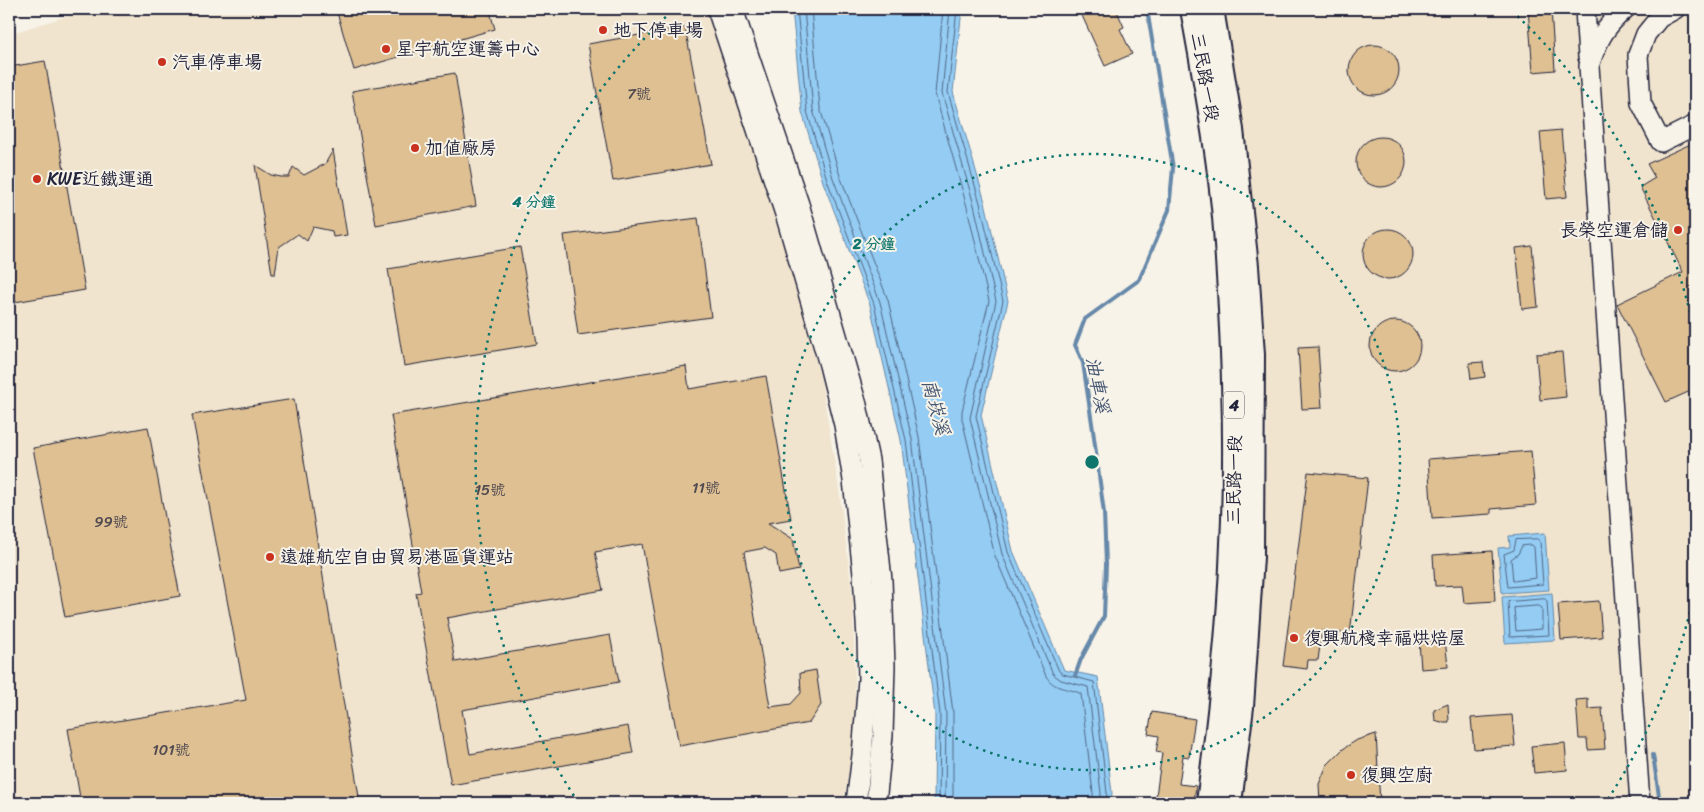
<svg xmlns="http://www.w3.org/2000/svg" width="1704" height="812" viewBox="0 0 1704 812" font-family="Sriracha,'LXGW WenKai TC',sans-serif">
<style>
.built{fill:#f0e4ce}
.water{fill:#94ccf3;stroke:#6688a9}
.lines{fill:none;stroke-linecap:round;stroke-linejoin:round}
.shore{stroke:#506685;stroke-width:1}
.stream{stroke:#6688a9;stroke-width:4}
.building{fill:#dec092;stroke:#22223b}
.minor-casing{stroke:#22223b;stroke-width:22}
.major-casing{stroke:#22223b;stroke-width:28}
.minor{stroke:#f7f3e8;stroke-width:19}
.major{stroke:#f7f3e8;stroke-width:24}
.ring{fill:none;stroke:#0f766e;stroke-width:2.5;stroke-dasharray:2.5 5}
.poi-dot{fill:#c8321e;stroke:#f7f3e8;stroke-width:2}
.labels{text-anchor:middle;dominant-baseline:central;stroke-width:4;stroke-linejoin:round;paint-order:stroke}
.number-label{font-size:15px;fill:#514a51}
.shield{fill:#f7f3e8;stroke:#62616f;stroke-width:1}
.shield-label{font-size:16px;font-weight:bold;fill:#22223b}
.poi-label{font-size:18px;fill:#22223b;stroke:#f7f3e8;text-anchor:start}
.street-label{font-size:18px;fill:#22223b;stroke:#f7f3e8}
.water-label{font-size:19px;font-style:italic;fill:#445572;stroke:#f7f3e8}
.centre{fill:#0f766e;stroke:#f7f3e8;stroke-width:2.5}
.ring-label{font-size:15px;text-anchor:middle;font-weight:bold;fill:#0f766e;stroke:#f7f3e8;stroke-width:4;stroke-linejoin:round;paint-order:stroke}
</style>
<rect width="100%" height="100%" fill="#f7f3e8"/>
<filter id="ink" filterUnits="userSpaceOnUse"><feTurbulence type="fractalNoise" baseFrequency=".02" numOctaves="2"/><feDisplacementMap in="SourceGraphic" scale="10" xChannelSelector="R" yChannelSelector="G"/><feConvolveMatrix kernelMatrix="1 2 1 2 8 2 1 2 1" color-interpolation-filters="sRGB"/></filter>
<g filter="url(#ink)">
<g class="built">
<polygon points="90,9 707,9 776,218 821,379 839,489 853,598 856,724 844,803 9,803 9,34"/>
<polygon points="1220,9 1695,9 1695,803 1240,803 1256,709 1267,439 1264,315 1258,242"/>
</g>
<g class="water">
<polygon points="792,9 962,9 953,92 985,202 1008,301 981,415 1013,551 1064,670 1098,677 1112,793 1111,803 934,803 935,715 901,440 870,305 823,182 802,112"/>
<polygon points="1545,533 1549,590 1502,593 1498,548 1510,547 1509,536"/>
<polygon points="1552,593 1555,640 1505,643 1502,597"/>
</g>
<g class="lines">
<g class="shore">
<polyline points="797,9 807,111 827,180 874,304 906,440 940,714 939,803"/>
<polyline points="804,9 813,110 833,178 880,302 912,439 946,714 945,803"/>
<polyline points="811,9 820,108 840,176 888,300 919,437 953,713 953,803"/>
<path d="M943,9L935,94L967,207L989,301L962,411V419L995,556L1046,676C1055,691 1069,687 1081,694L1093,793V803"/>
<polyline points="950,9 942,93 974,205 996,301 970,418 1002,554 1053,674 1061,680 1088,687 1101,793 1100,803"/>
<polyline points="957,9 948,92 980,203 1003,301 976,416 1008,552 1059,671 1063,674 1094,682 1107,793 1106,803"/>
<polygon points="1537,539 1540,541 1543,584 1508,587 1504,554 1514,550 1516,540"/>
<polygon points="1532,545 1534,547 1536,578 1513,581 1511,559 1518,554 1522,546"/>
<polygon points="1545,599 1547,601 1549,635 1510,637 1508,602"/>
<polygon points="1539,606 1542,608 1542,629 1516,631 1514,608"/>
</g>
<g class="stream">
<polyline points="1075,676 1081,659 1104,616 1106,564 1104,513 1093,430 1083,363 1075,345 1085,319 1139,280 1169,210 1173,168 1147,9"/>
<polyline points="1653,755 1660,803"/>
</g>
</g>
<g class="building">
<polygon points="336,9 489,9 495,29 354,70"/>
<polygon points="1079,9 1116,9 1124,27 1120,29 1132,54 1105,66"/>
<polygon points="1528,9 1551,9 1555,70 1533,72"/>
<polygon points="685,27 711,164 613,181 588,44"/>
<circle cx="1374" cy="70" r="25"/>
<polygon points="45,61 85,290 9,303 9,67"/>
<polygon points="455,73 476,206 376,225 352,91"/>
<polygon points="1561,130 1567,197 1546,199 1540,132"/>
<circle cx="1381" cy="162" r="25"/>
<polygon points="1695,142 1695,389 1666,402 1617,304 1683,272 1640,187 1655,178 1647,164"/>
<polygon points="333,150 347,235 333,237 332,231 313,227 307,241 298,234 279,247 275,274 272,274 255,165 271,175 281,177 289,177 293,167 304,175 325,164"/>
<polygon points="698,218 711,317 578,335 564,235"/>
<circle cx="1388" cy="254" r="25"/>
<polygon points="1532,246 1538,307 1522,309 1516,248"/>
<polygon points="520,247 537,344 404,366 388,269"/>
<circle cx="1395" cy="346" r="25"/>
<polygon points="1318,347 1322,408 1302,409 1298,348"/>
<polygon points="1562,352 1566,397 1540,400 1536,354"/>
<polygon points="1483,362 1485,377 1471,379 1469,363"/>
<polygon points="686,366 689,389 766,376 791,519 768,523 793,539 799,570 779,574 776,555 765,548 744,552 770,707 791,704 801,693 800,673 816,670 821,705 809,723 679,746 642,544 595,552 603,590 447,618 455,662 610,635 619,682 462,710 470,754 628,726 633,753 451,785 416,593 421,592 391,415"/>
<polygon points="294,399 360,803 81,803 68,729 246,700 192,415"/>
<polygon points="148,427 180,596 65,617 33,448"/>
<polygon points="1531,451 1536,505 1491,509 1491,514 1432,518 1428,459"/>
<polygon points="1308,472 1368,478 1350,634 1322,631 1318,660 1308,660 1307,669 1283,666"/>
<polygon points="1492,551 1495,601 1464,603 1462,585 1435,586 1433,555"/>
<polygon points="1599,601 1602,637 1561,640 1558,604"/>
<polygon points="1445,639 1448,667 1421,669 1419,641"/>
<polygon points="1588,699 1588,709 1602,708 1605,749 1588,750 1587,739 1579,739 1576,700"/>
<polygon points="1448,704 1449,722 1441,722 1435,720 1434,710"/>
<polygon points="1152,712 1195,719 1189,757 1183,756 1179,784 1196,786 1194,801 1156,796 1162,753 1156,752 1159,736 1148,734"/>
<polygon points="1512,715 1515,746 1474,749 1471,718"/>
<polygon points="1376,734 1380,803 1320,803 1319,784 1327,765 1343,749 1357,740"/>
<polygon points="1565,743 1567,770 1534,773 1531,746"/>
</g>
<g class="lines">
<defs>
<g id="minor">
<polyline points="717,9 786,217 829,365 844,425 853,480 863,574 867,638 868,679 862,755 856,803"/>
<polyline points="733,9 799,204 857,405 869,460 882,580 885,666 883,735 876,803"/>
<polyline points="1585,9 1588,57"/>
<path d="M1625,9C1605,26 1597,41 1589,66L1640,803"/>
<polyline points="1675,9 1659,18 1646,34 1638,55 1641,103 1661,142 1695,125"/>
</g>
<g id="major">
<path d="M1193,9C1205,75 1217,140 1224,207C1227,235 1228,263 1230,291C1235,375 1237,459 1233,544C1230,631 1220,717 1209,803"/>
<polyline points="1211,9 1231,130 1246,266 1252,355 1251,557 1241,707 1229,803"/>
</g>
</defs>
<use href="#minor" class="minor-casing"/>
<use href="#major" class="major-casing"/>
<use href="#minor" class="minor"/>
<use href="#major" class="major"/>
</g>
</g>
<g class="ring">
<circle cx="1092" cy="462" r="308"/>
<path d="M1695 590A616 616 0 0 1 1606 802M578 802A616 616 0 0 1 672 11M1512 11A616 616 0 0 1 1695 334"/>
</g>
<g class="poi-dot">
<circle cx="603" cy="30" r="5"/>
<circle cx="386" cy="49" r="5"/>
<circle cx="162" cy="62" r="5"/>
<circle cx="415" cy="148" r="5"/>
<circle cx="37" cy="179" r="5"/>
<circle cx="1678" cy="230" r="5"/>
<circle cx="270" cy="557" r="5"/>
<circle cx="1294" cy="638" r="5"/>
<circle cx="1351" cy="775" r="5"/>
</g>
<g class="labels">
<g class="number-label">
<text x="639" y="94">7號</text>
<text x="706" y="488">11號</text>
<text x="490" y="490">15號</text>
<text x="111" y="522">99號</text>
<text x="171" y="750">101號</text>
</g>
<rect class="shield" x="1224" y="391.5" width="20" height="27" rx="4"/>
<g class="shield-label">
<text x="1234" y="405">4</text>
</g>
<g class="poi-label">
<text x="613" y="30">地下停車場</text>
<text x="396" y="49">星宇航空運籌中心</text>
<text x="172" y="62">汽車停車場</text>
<text x="425" y="148">加值廠房</text>
<text x="47" y="179">KWE近鐵運通</text>
<text x="1668" y="230" text-anchor="end">長榮空運倉儲</text>
<text x="280" y="557">遠雄航空自由貿易港區貨運站</text>
<text x="1304" y="638">復興航棧幸福烘焙屋</text>
<text x="1361" y="775">復興空廚</text>
</g>
<g class="street-label">
<text transform="translate(1205 77) rotate(80)">三民路一段</text>
<text transform="translate(1234 480) rotate(-89)">三民路一段</text>
</g>
<g class="water-label">
<text transform="translate(1098 385) rotate(79)">油車溪</text>
<text transform="translate(936 407) rotate(75)">南崁溪</text>
</g>
</g>
<circle cx="1092" cy="462" r="8" class="centre"/>
<g class="ring-label">
<text x="534" y="207">4 分鐘</text>
<text x="874" y="249">2 分鐘</text>
</g>
<rect width="1704" height="812" fill="none" stroke="#f7f3e8" stroke-width="30"/>
<rect x="15" y="15" width="1674" height="782" fill="none" stroke="#22223b" stroke-width="2" filter="url(#ink)"/>
</svg>
